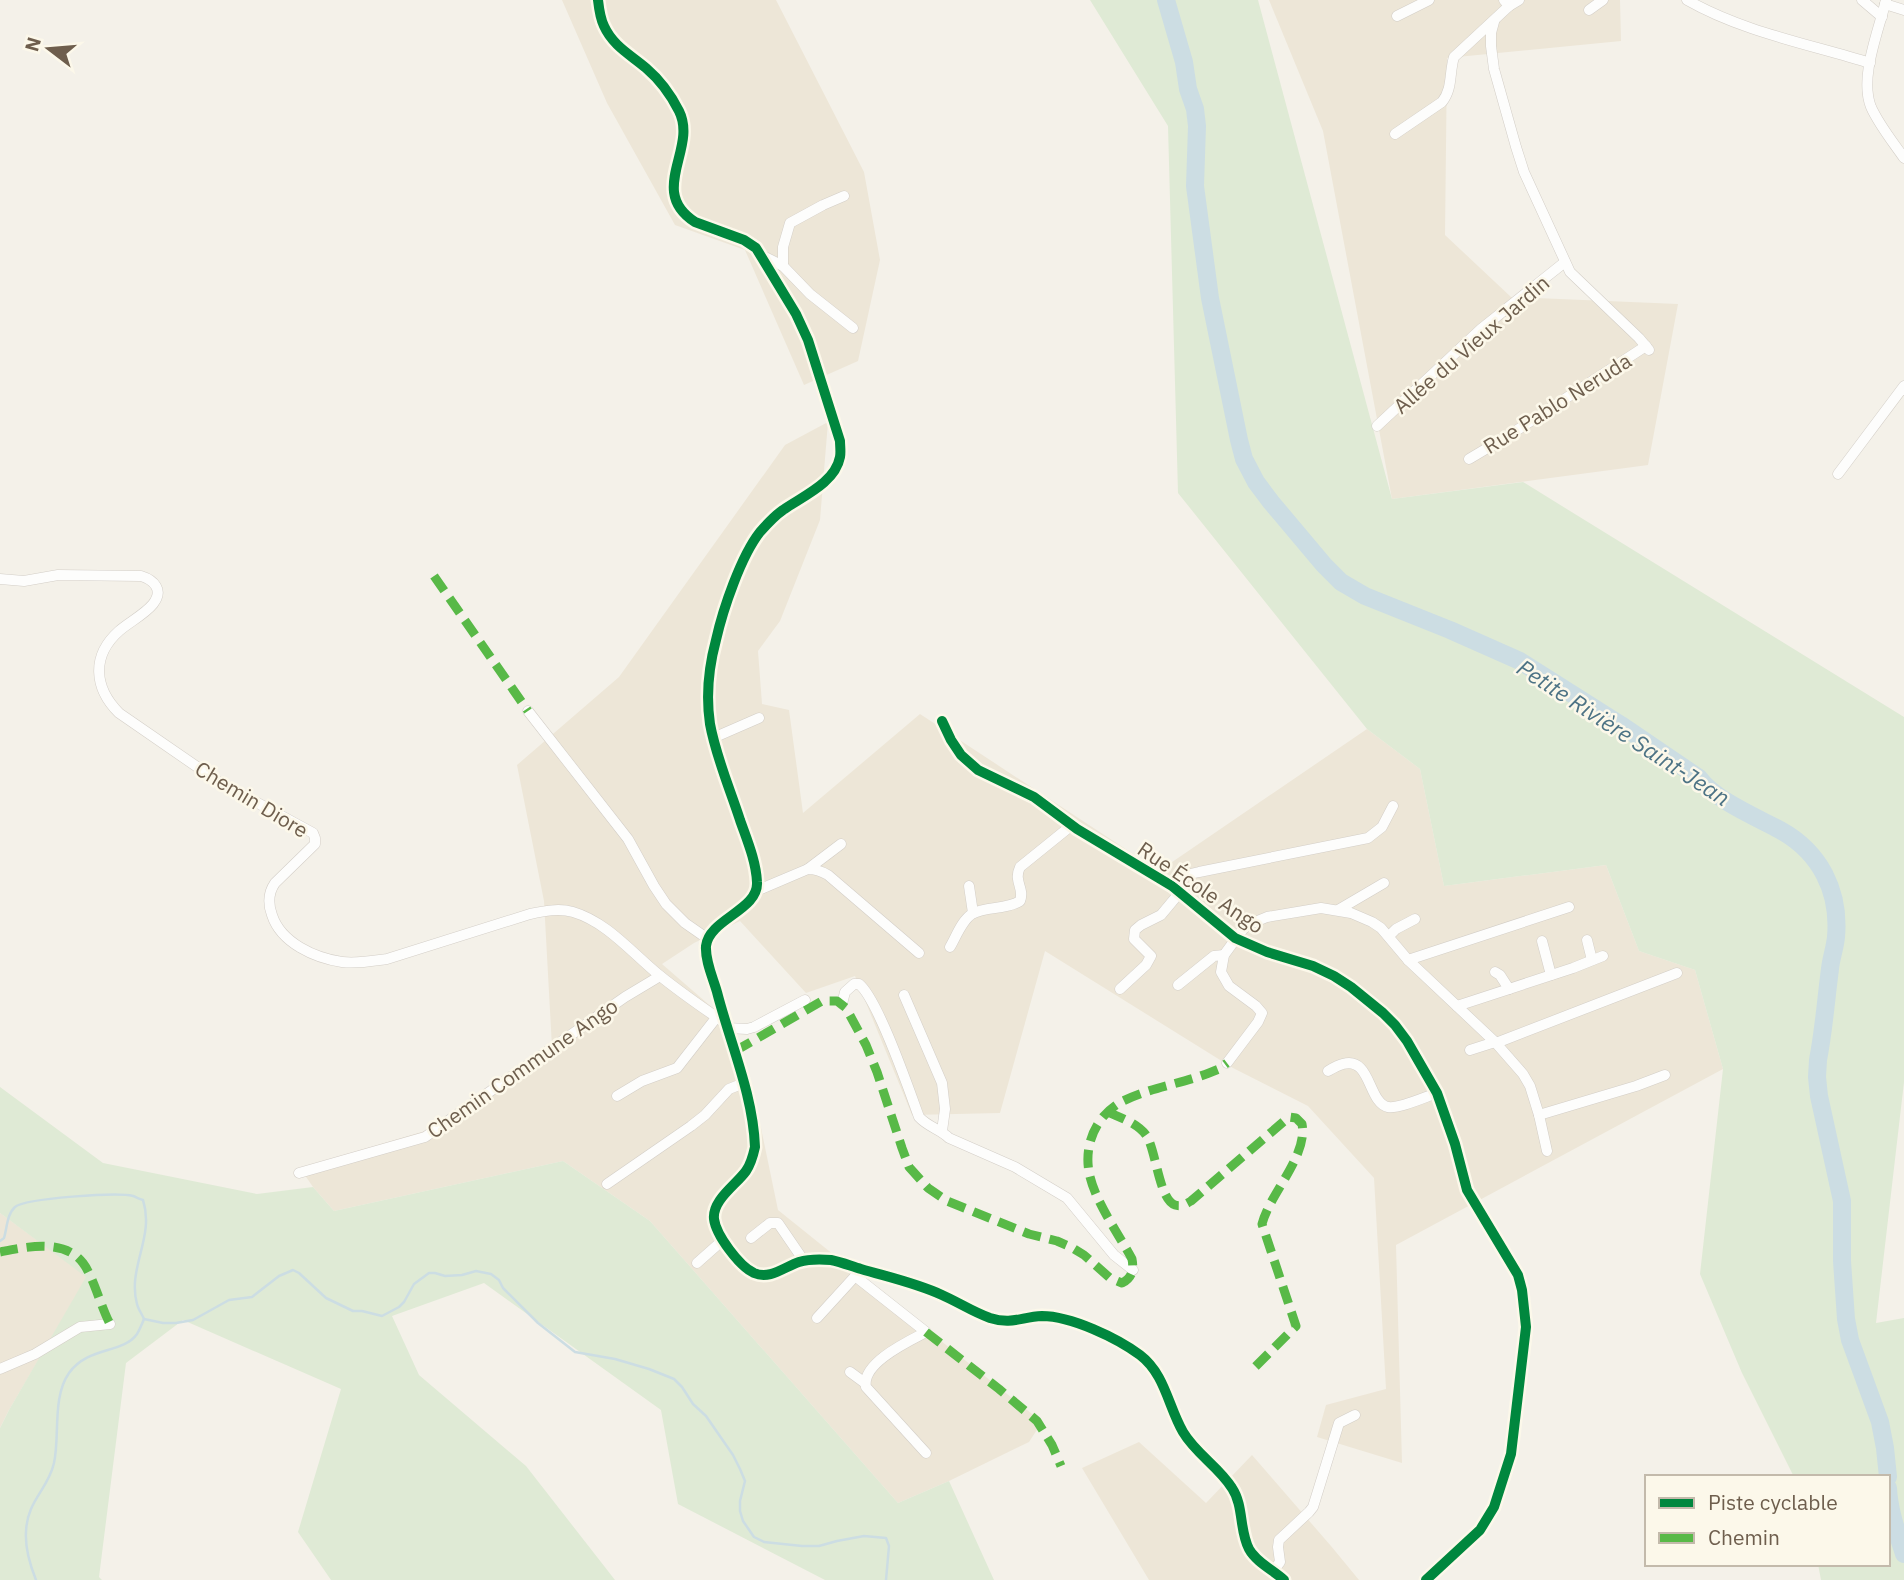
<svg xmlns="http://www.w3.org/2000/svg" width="1904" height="1580" viewBox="0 0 1904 1580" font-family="'IBM Plex Sans',sans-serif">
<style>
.residential{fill:#ede6d7}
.green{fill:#dfead5}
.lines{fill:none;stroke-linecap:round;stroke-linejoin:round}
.stream{stroke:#ccdde3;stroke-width:2.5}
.river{stroke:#ccdde3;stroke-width:18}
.minor-casing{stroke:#d3cec7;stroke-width:11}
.minor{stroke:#fdfdfc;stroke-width:10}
.quiet{stroke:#58b947;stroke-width:9;stroke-dasharray:18 9;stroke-linecap:butt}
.cycleway-casing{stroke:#fcf8ea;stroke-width:15}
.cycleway{stroke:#00873e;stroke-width:10}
.labels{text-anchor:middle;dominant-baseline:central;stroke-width:5;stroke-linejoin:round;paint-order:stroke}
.street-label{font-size:21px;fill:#6e5e4d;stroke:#fcf8ea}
.water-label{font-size:23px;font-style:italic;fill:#4d7385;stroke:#fcf8ea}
</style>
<rect width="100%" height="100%" fill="#f4f1e9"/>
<g class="residential">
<polygon points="562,0 776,0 864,172 880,260 858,361 804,385 745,250 675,225 607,103"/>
<polygon points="1269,0 1620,0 1621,41 1447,58 1445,235 1511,297 1678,304 1648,465 1392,499 1323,131"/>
<polygon points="828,422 820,520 780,621 758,651 762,704 789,710 803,813 920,714 1159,871 1367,729 1420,769 1444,886 1606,865 1639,951 1695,970 1723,1069 1396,1245 1402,1463 1317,1437 1326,1405 1386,1389 1374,1178 1308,1106 1233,1068 1045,951 1000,1113 912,1115 855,976 806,993 740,921 694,943 662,964 715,1010 761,1128 778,1210 1042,1422 1029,1442 949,1481 898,1503 650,1221 563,1161 334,1211 313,1187 300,1168 425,1131 552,1047 544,901 517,765 619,677 785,445"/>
<polygon points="0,1213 87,1277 9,1410 0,1428"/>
<polygon points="1139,1442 1206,1503 1252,1455 1331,1546 1359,1580 1149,1580 1082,1468"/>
</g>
<g class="green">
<polygon points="1090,0 1258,0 1392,499 1523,482 1904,717 1904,1082 1876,1323 1904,1318 1904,1580 1821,1580 1818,1564 1888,1564 1888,1477 1794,1477 1742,1373 1700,1274 1723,1069 1695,970 1639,951 1606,865 1444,886 1420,769 1367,729 1178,493 1168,126"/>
<polygon points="0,1087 103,1163 257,1194 313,1187 334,1211 563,1161 650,1221 898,1503 949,1481 994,1580 825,1580 678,1504 661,1410 484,1283 392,1316 419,1375 526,1466 615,1580 331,1580 298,1532 341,1389 183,1320 126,1363 99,1577 102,1580 0,1580 0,1428 9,1410 86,1277 0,1213"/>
</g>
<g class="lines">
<g class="stream">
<path d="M0,1241L4,1238C7,1228 7,1214 15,1207C26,1198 118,1192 133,1196C136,1197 139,1199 143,1200C155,1237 127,1268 137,1304C138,1309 142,1314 144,1319L163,1323H176L193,1320L229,1300L252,1297L279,1276L293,1270L299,1273L326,1298L353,1311H362L382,1316L399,1307L404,1302L414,1284L429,1273H435L445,1276L462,1275L476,1271L491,1274L499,1280L503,1288L538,1323L575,1352L615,1359L649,1369L674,1379L682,1387L693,1404L706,1416L733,1455L740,1469L745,1481L740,1501V1511L743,1521L754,1537L764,1542L802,1546H819L837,1541L864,1536L886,1538L889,1546L886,1580"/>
<path d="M36,1580C30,1565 25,1548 26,1532C27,1500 48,1490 54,1463C60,1436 52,1397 69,1373C88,1346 123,1354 137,1334C140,1329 142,1324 144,1319"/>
</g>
<g class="river">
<path d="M1166,0L1184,62L1188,89L1195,109L1197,126L1195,186L1210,298L1239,440L1244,459L1256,482L1271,502L1324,565L1341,582L1365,596L1450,630L1520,661L1621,725L1699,778C1715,800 1756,817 1780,830C1820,852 1840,891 1836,937C1835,948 1831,958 1830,969C1826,999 1824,1029 1818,1060L1817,1077L1819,1096L1842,1201V1261L1846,1319L1850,1340L1880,1422L1885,1448L1888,1477"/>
<path d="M1888,1488C1889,1511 1897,1532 1904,1554"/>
</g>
<defs>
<g id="minor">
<path d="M598,0C599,9 600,18 604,26C613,46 631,55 646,68C660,80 671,95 679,111C698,149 647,191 695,222L744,240L756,248L796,314L808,340L840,441C840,446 841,452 840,457C835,483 803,496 783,510C774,516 767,524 760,532C741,556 723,609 716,640C709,666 706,697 710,724C716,757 730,789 740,820C747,840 756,861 757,882C759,910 709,919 706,946C705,961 713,978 717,992C730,1043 753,1094 755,1147C753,1156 751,1164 746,1171C736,1185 712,1200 714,1219C716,1235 739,1266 754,1273C770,1280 784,1267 799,1262C809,1259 820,1259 831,1260C841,1262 851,1266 861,1269C888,1277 916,1283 942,1295C958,1302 973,1312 990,1318C1012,1325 1021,1317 1042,1316C1071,1316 1117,1338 1140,1355C1165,1374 1168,1406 1183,1432C1196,1454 1219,1467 1232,1488C1244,1506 1239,1530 1249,1549C1256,1562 1273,1570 1284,1580"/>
<polyline points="1504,0 1509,6 1519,0"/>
<path d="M1687,0C1743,32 1809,44 1870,63"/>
<polyline points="1862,0 1882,17"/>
<path d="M1886,0C1879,30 1859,77 1871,107C1879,125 1893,142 1904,158"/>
<polyline points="1885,4 1904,10"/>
<polyline points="1589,10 1603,0"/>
<polyline points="1397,16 1429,0"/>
<polyline points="1494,22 1491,33 1491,46 1494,69 1516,147 1524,172 1570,272 1639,338 1649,350"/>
<path d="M1395,134L1442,102C1453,88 1449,73 1454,57L1509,6"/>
<polyline points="759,254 783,266 810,294 853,328"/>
<polyline points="783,266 783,247 790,223 823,205 844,196"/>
<polyline points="1377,426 1481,329 1565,262"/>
<polyline points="1469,459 1511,434 1646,346"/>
<polyline points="1838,474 1904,386"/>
<path d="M0,579L24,581L58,575L141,576C154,580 164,590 153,604C144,615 129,622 119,631C91,656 94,688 119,713L219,782L313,833L315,838V844L275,883C268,893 268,904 272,915C281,943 315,958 342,962C357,964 372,961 387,959L530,914C544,911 559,908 573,912C607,922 632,953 659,975C680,992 703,1008 725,1023"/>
<polyline points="528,711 628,839 654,886 666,904 685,923 708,939"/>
<polyline points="942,721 951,740 961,755 978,770 1034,797 1077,829 1172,886 1235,938 1267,952 1313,966 1334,976 1351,987 1383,1013 1395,1025 1407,1041 1437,1093 1455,1144 1467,1190 1518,1275 1522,1290 1526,1327 1511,1454 1494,1507 1480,1530 1426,1580"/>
<polyline points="713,738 759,718"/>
<polyline points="808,869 841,844"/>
<polyline points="969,886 973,913"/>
<polyline points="1172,886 1186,875 1199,872 1368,838 1382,827 1393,806"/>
<path d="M756,891L808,869C816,869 821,871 828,875L919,953"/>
<polyline points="1338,910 1384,883"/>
<polyline points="1389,936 1396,929 1415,919"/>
<polyline points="1587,940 1592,960"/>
<polyline points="1542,941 1551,975"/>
<path d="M950,947C956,937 962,920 972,914C986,906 1006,910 1020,901C1025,888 1013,882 1020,867L1072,825"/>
<polyline points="1408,960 1569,907"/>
<polyline points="1495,972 1500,975 1509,989"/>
<polyline points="1178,985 1214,956 1224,955"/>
<polyline points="1120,989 1146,965 1151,956 1134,939 1135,930 1141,925 1161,915 1181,891"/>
<polyline points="904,995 942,1083 945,1109 942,1131"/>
<path d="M842,1004L845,992L854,984H859C878,999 909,1090 919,1117C928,1127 940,1129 949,1138L1015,1167L1067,1198L1114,1255L1133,1270"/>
<polyline points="1457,1006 1573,968 1603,956"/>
<polyline points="727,1028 747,1029 754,1027 805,1000"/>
<polyline points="1496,1043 1677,973"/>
<polyline points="1470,1050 1495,1042"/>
<polyline points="1227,1063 1258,1022 1262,1013 1256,1006 1229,986 1221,972 1224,955 1243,929 1250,924 1267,917 1321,908 1351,913 1372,922 1381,928 1408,960 1495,1042 1523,1074 1530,1086 1539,1115 1547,1151"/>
<path d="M1328,1071C1333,1068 1338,1065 1343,1064C1371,1056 1368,1103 1388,1107C1399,1109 1425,1097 1437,1093"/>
<polyline points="617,1096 642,1081 677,1068 716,1018"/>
<polyline points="1539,1115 1636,1086 1665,1075"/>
<polyline points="299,1173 425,1137 625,997 660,976"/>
<polyline points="607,1184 691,1126 705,1115 729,1089 744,1083"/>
<polyline points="751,1238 770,1223 778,1223 804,1261"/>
<polyline points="697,1263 723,1240"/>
<path d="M855,1276L926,1332C909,1341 861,1363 866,1387L926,1453"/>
<polyline points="817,1318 859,1272"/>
<polyline points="0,1369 35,1354 80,1327 110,1324"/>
<polyline points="850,1372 865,1383"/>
<polyline points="1274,1570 1280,1562 1278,1547 1279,1540 1309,1512 1313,1507 1339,1423 1355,1415"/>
</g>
</defs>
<use href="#minor" class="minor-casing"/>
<use href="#minor" class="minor"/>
<g class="quiet">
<polyline points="434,576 528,711"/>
<path d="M735,1051L822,1001H837L846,1008L866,1045L877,1072L902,1148L909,1167L928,1188L947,1201L1029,1234L1057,1241L1071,1247L1084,1255L1110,1278L1122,1283C1132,1278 1134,1270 1132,1259C1118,1233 1094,1200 1089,1172C1084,1144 1096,1116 1121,1102C1148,1088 1180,1084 1209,1073L1219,1069L1227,1063"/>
<path d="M1108,1112C1121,1118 1137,1123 1146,1135C1156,1149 1159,1200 1175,1205C1181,1207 1186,1204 1191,1201L1289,1117L1296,1118L1302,1124C1308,1156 1270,1193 1262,1224L1296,1326L1250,1372"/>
<path d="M0,1252C26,1247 64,1238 83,1263C93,1276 101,1307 110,1324"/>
<polyline points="926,1332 999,1389 1037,1421 1052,1445 1061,1466"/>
</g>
<defs>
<g id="cycleway">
<path d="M598,0C599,9 600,18 604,26C613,46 631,55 646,68C660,80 671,95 679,111C698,149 647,191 695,222L744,240L756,248L796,314L808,340L840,441C840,446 841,452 840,457C835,483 803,496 783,510C774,516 767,524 760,532C741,556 723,609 716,640C709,666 706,697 710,724C716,757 730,789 740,820C747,840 756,861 757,882C759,910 709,919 706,946C705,961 713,978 717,992C730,1043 753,1094 755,1147C753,1156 751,1164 746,1171C736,1185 712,1200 714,1219C716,1235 739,1266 754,1273C770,1280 784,1267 799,1262C809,1259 820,1259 831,1260C841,1262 851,1266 861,1269C888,1277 916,1283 942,1295C958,1302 973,1312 990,1318C1012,1325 1021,1317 1042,1316C1071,1316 1117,1338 1140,1355C1165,1374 1168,1406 1183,1432C1196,1454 1219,1467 1232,1488C1244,1506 1239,1530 1249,1549C1256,1562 1273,1570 1284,1580"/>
<polyline points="942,721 951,740 961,755 978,770 1034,797 1077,829 1172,886 1235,938 1267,952 1313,966 1334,976 1351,987 1383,1013 1395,1025 1407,1041 1437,1093 1455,1144 1467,1190 1518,1275 1522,1290 1526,1327 1511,1454 1494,1507 1480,1530 1426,1580"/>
</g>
</defs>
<use href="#cycleway" class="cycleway-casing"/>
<use href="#cycleway" class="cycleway"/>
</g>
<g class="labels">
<g class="street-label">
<text transform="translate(1471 344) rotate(-41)">Allée du Vieux Jardin</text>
<text transform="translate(1557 403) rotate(-32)">Rue Pablo Neruda</text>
<text transform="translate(252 799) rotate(31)">Chemin Diore</text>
<text transform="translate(1201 887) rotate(34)">Rue École Ango</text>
<text transform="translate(522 1068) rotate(-35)">Chemin Commune Ango</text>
</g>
<g class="water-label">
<text transform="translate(1624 732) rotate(33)">Petite Rivière Saint-Jean</text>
</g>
</g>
<rect x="1645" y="1475" width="245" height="91" fill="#fcf8ea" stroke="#c3baab" stroke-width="2"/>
<rect x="1659" y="1498" width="35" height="10" fill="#00873e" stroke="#c3baab" stroke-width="2"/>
<text x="1708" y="1510" font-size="21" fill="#6e5e4d">Piste cyclable</text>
<rect x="1659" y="1533" width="35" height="10" fill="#58b947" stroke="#c3baab" stroke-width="2"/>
<text x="1708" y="1545" font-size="21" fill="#6e5e4d">Chemin</text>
<g transform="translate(49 49) rotate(286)" stroke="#fcf8ea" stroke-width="5" paint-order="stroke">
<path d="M0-5L12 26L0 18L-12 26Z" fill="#6e5e4d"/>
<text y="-10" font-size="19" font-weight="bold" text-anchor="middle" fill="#6e5e4d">N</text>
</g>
</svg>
